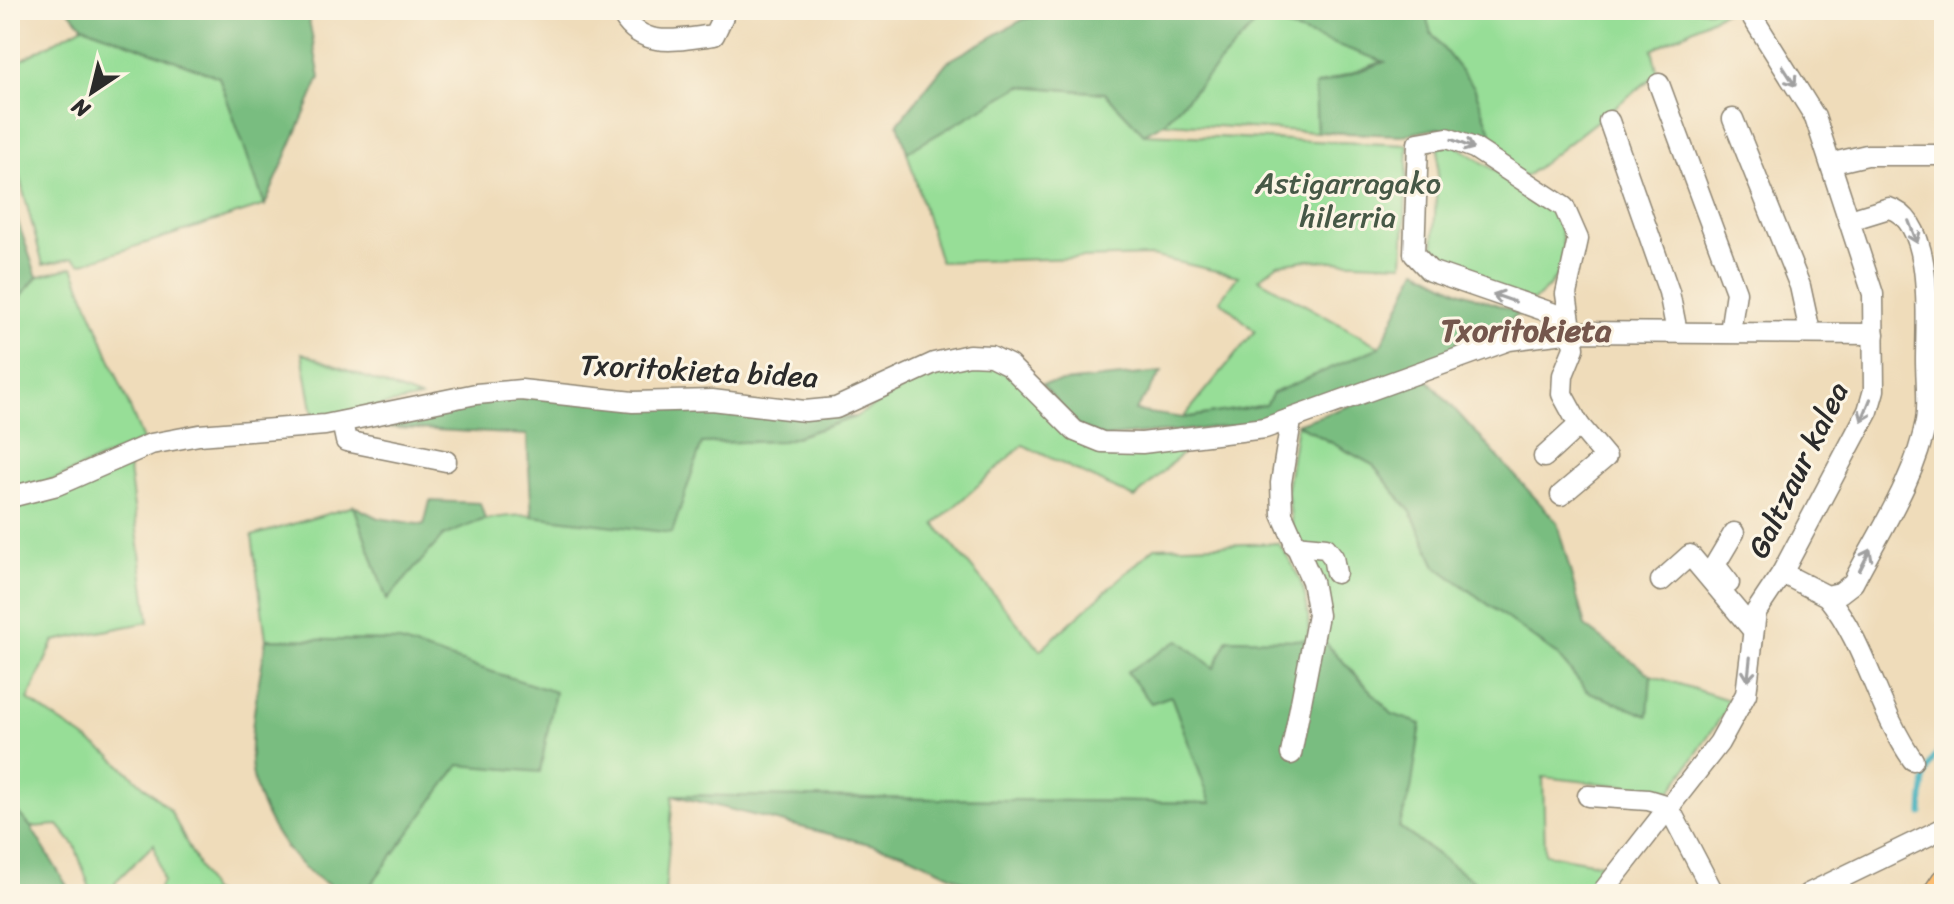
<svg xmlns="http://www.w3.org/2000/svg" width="1954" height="904" viewBox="0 0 1954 904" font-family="Sriracha,sans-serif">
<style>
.green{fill:#97de97;stroke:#618461;stroke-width:2}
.forest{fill:#79bd80;stroke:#527456;stroke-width:2}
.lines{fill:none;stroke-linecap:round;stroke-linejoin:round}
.stream{stroke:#41b0bd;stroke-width:5}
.minor-casing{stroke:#8d8472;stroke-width:23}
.major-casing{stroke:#8d8472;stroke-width:29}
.minor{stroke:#fff;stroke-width:20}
.major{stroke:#fcbd6f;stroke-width:26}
.oneway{stroke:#a0a0a0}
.labels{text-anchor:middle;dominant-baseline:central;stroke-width:6;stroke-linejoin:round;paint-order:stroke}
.park-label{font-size:30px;fill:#465846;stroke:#fcf5e5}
.street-label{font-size:30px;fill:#2b2b2b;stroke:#fcf5e5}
.neighbourhood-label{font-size:32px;font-weight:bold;fill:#75574d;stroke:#fcf5e5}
</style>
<rect width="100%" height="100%" fill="#fcf5e5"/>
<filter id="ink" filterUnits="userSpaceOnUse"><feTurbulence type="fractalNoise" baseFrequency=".0125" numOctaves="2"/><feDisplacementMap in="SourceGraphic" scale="16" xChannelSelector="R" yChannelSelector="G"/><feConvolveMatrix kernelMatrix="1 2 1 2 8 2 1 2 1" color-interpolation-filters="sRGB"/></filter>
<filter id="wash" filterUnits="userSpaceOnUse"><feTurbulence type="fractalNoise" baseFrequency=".006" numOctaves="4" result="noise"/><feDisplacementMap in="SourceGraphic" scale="32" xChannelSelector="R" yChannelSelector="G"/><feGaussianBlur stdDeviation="1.8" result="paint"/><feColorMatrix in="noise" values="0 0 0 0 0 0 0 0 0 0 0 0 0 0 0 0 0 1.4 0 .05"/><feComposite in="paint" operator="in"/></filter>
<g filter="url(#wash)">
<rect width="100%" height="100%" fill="#efdcba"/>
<g class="green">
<polygon points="1424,10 1728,10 1652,50 1658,73 1525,177 1481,145 1491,132 1474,87 1431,33"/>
<polygon points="1261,18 1384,61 1315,86 1317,132 1164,123"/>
<polygon points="83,26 219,77 265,205 81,264 73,258 43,265 10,142 10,66"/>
<polygon points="1021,86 1105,93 1144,134 1408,145 1403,264 1306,260 1278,264 1259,279 1380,347 1274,393 1267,405 1183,418 1255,331 1220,300 1238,276 1151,256 940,262 907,152"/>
<path d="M1439,145L1457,146L1557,211C1567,256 1568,274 1531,303L1432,268Z"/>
<polygon points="73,267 143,440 58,478 10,491 10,309 37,277"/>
<polygon points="302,353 420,398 314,420"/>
<path d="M987,362L1132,452L1188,448L1135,498L1023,445L935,524L1040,650L1155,547L1278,543C1303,575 1311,603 1308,643L1228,639L1214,668L1171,696L1211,803L673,795L665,894H364L459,765L397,641L266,639L252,536L354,506L387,600C402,583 427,545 445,535C510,497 601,524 671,532L702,443L783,441L855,417L924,376L964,363Z"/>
<polygon points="1297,424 1373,465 1411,512 1436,566 1557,655 1587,691 1647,715 1651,675 1732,701 1671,791 1543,777 1545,854 1614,866 1593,894 1492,894 1399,827 1411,790 1392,714 1323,640 1292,524 1287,489"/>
<polygon points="128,462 149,622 54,641 28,700 111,756 170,810 211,891 217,894 155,894 163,881 154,844 115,882 117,894 92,894 75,846 58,825 31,827 10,804 10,501"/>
</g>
<g class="forest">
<polygon points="68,10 307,10 320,78 265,205 219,77 83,26"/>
<polygon points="1069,10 1239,10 1261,18 1277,10 1424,10 1431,33 1474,87 1491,132 1481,145 1438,128 1404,135 1317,132 1315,86 1385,62 1261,18 1164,123 1144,134 1105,93 1021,86 907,152 898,123 947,62 1024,19"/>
<polygon points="10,199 37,277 10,309"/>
<polygon points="1417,269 1459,291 1520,313 1505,324 1505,336 1262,424 1103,437 1078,426 1042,384 1162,372 1135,411 1183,418 1266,405 1273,393 1380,347"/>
<polygon points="1427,379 1557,522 1585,626 1651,675 1648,716 1587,691 1557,655 1436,566 1411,512 1373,465 1297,424"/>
<polygon points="524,397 709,404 801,416 855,417 783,441 702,443 672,533 532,516 527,435 380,427 476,401"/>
<polygon points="430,501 480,503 485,519 443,536 387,600 354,506 378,518 424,525"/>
<path d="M266,639L397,641L555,692L540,772L459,765L364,894C305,894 254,816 251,761C249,726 261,674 266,639Z"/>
<polygon points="1228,639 1323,640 1392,714 1421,724 1411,790 1399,827 1492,894 990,894 902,852 672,795 1211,803 1171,696 1151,703 1127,672 1179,640 1214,668"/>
<polygon points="10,804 31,827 72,894 17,894 10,883"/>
</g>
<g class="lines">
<path class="stream" d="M1922,814C1923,788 1924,765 1944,745"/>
</g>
</g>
<g filter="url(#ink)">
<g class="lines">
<defs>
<g id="minor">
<path d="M624,10L623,16C643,50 680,39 714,35L726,10"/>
<polyline points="1659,84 1736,292 1730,332"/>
<polyline points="1733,119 1800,286 1810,332"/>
<polyline points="1609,121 1669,292 1677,332"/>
<polyline points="1833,163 1867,155 1944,155"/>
<polyline points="1291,421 1281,483 1282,514 1312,581 1318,615 1291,754"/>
<polyline points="342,422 346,441 446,461"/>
<polyline points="1544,457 1579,425 1562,394 1563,375 1574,348 1566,294 1578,239 1564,207 1474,148 1447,138 1418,143 1414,254 1430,271 1552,313 1573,332"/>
<polyline points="1561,495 1606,457 1579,425"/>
<polyline points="10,497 57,485 151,444 199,435 325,425 476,394 521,390 633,402 712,400 805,411 836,408 934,363 969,355 991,356 1009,365 1075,431 1102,442 1142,443 1265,428 1509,340 1573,332 1874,334"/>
<polyline points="1294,545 1326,548 1333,557 1336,573"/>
<path d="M1782,573L1827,596L1840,593L1853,583C1879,532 1916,478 1926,421C1929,402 1926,379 1926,360C1926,322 1935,221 1889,208L1850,220"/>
<polyline points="1661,581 1690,555 1753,630"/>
<polyline points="1729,583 1715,565 1734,533"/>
<path d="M1827,596C1867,645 1877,709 1913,760"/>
<polyline points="1588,796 1648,800 1668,806"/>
<polyline points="1668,806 1714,894"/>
<polyline points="1601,894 1719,743 1746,694 1756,612 1782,573 1868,411 1874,390 1873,294 1815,117 1748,10"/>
<polyline points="1808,894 1944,828"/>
</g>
<polyline id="major" points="1936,894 1944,882"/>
</defs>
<use href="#minor" class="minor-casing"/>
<use href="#major" class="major-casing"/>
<use href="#minor" class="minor"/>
<use href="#major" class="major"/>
</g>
<defs><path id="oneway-shaft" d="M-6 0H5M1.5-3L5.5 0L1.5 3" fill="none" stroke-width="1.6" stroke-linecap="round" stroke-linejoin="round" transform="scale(2)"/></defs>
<g class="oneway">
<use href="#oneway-shaft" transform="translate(1789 76) rotate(57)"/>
<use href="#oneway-shaft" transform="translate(1463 144) rotate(22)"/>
<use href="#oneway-shaft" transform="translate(1913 232) rotate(69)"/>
<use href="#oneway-shaft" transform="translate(1504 298) rotate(-161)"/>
<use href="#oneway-shaft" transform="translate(1866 410) rotate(112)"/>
<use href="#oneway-shaft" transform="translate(1865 560) rotate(-63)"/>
<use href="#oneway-shaft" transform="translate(1749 669) rotate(96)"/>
</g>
</g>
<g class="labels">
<g class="park-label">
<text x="1348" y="183">Astigarragako<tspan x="1348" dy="34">hilerria</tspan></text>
</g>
<g class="street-label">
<text transform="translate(699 371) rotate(3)">Txoritokieta bidea</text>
<text transform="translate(1798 470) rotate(-64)">Galtzaur kalea</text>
</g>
<g class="neighbourhood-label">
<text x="1526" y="330">Txoritokieta</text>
</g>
</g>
<rect width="1954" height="904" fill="none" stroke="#fcf5e5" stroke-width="40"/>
<g transform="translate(92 92) rotate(215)" stroke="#fcf5e5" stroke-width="6" paint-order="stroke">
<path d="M0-6L14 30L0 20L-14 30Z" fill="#2b2b2b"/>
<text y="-12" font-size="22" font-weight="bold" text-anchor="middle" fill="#2b2b2b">N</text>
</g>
</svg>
